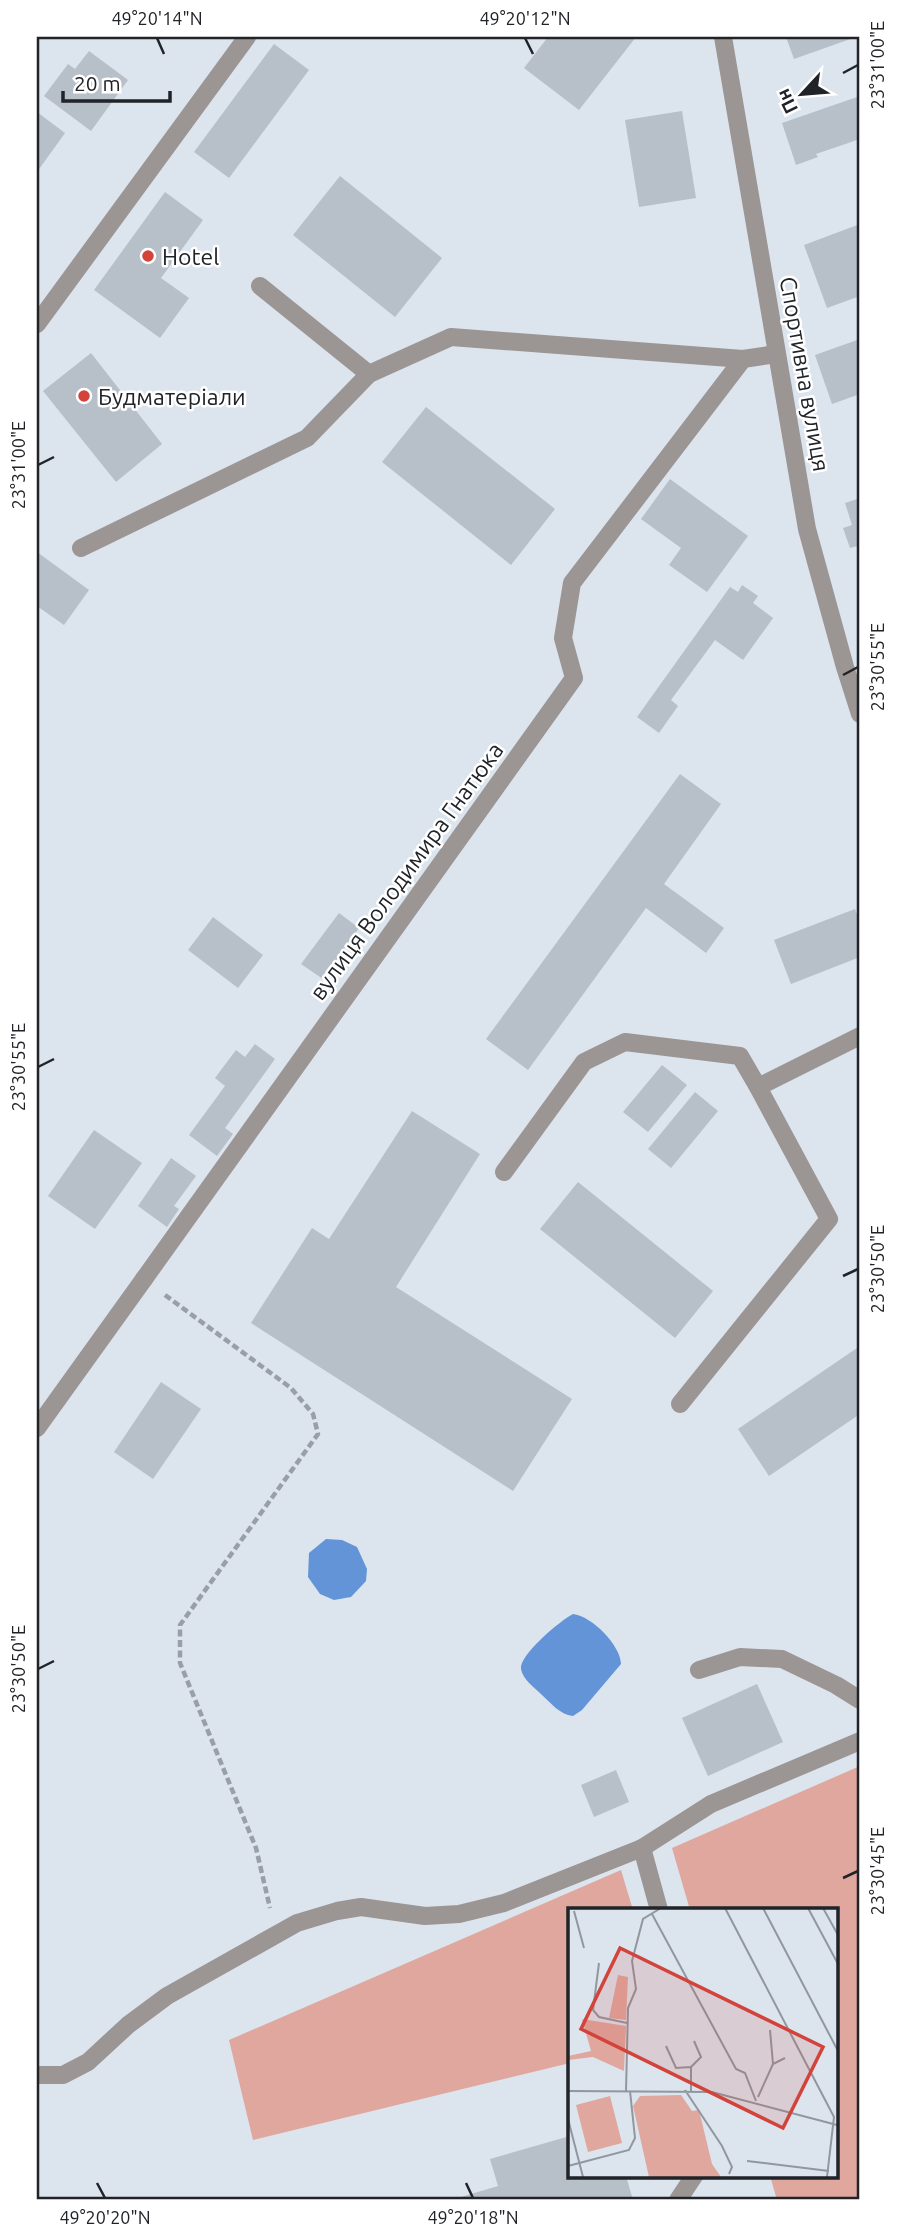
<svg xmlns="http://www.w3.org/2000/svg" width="897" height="2237" viewBox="0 0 897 2237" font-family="Ubuntu,sans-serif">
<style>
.green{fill:#e0a79f}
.water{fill:#6294d7}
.building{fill:#b7bfc9}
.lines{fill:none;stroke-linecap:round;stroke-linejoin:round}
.path{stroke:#999fa7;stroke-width:4.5;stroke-dasharray:7 3.5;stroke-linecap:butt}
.service{stroke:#9b9594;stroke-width:18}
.minor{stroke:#9b9594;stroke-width:18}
.tertiary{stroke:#9b9594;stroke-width:18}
.ticks{fill:none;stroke:#202327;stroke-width:2.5}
.poi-dot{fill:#d2443b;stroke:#fff;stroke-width:2.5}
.labels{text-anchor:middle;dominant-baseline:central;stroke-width:5;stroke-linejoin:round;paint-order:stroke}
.poi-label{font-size:23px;fill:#202327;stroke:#fff;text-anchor:start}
.street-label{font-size:23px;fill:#202327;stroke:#fff}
.inset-road{fill:none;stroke:#91979e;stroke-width:2}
.view{fill:#d2443b;fill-opacity:0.15;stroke:#d2443b;stroke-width:3.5}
.inset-edge{fill:none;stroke:#202327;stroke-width:3.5}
.neatline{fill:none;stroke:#202327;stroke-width:2.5}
.ticks-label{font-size:18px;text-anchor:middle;fill:#202327}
</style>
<rect width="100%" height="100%" fill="#dce4ee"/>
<g class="green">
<polygon points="860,1766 860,2200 777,2200 770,2176 836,2176 836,1910 690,1910 672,1848"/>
<polygon points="621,1870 633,1910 570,1910 570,2063 253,2140 229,2040"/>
</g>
<g class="water">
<polygon points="326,1539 342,1540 357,1547 367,1569 366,1581 351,1597 334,1600 320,1594 308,1577 309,1553"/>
<path d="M573,1614C592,1616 621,1646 621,1664L582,1710L573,1716C559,1714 552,1704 542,1695C535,1688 523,1680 521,1669C519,1655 561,1620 573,1614Z"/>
</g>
<g class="building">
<polygon points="548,37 636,37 579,110 524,68"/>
<polygon points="786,37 856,37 794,59"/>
<polygon points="274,44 309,70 229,178 194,152"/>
<polygon points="89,51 128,80 91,131 44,96 68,64 75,69"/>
<polygon points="860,96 860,139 816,154 818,157 796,165 782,123"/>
<polygon points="682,111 696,198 639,207 625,120"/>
<polygon points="37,112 65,133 37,172"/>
<polygon points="340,176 442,258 395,317 293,235"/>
<polygon points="165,192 203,220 161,278 189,298 160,338 94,290"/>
<polygon points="860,224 860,296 827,308 804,245"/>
<polygon points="860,339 860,394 832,404 815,355"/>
<polygon points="91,353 162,444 116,482 43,391"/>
<polygon points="426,407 555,509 511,565 382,462"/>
<polygon points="670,479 748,536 707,592 669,565 681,548 641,519"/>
<polygon points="860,498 860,552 858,546 850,548 843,528 852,525 845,503"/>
<polygon points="37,552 89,590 64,625 37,606"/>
<polygon points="742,585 758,596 753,603 773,618 743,660 715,640 671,700 678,706 659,733 637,717 730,587 738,592"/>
<polygon points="680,774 721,804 664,884 724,928 706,953 646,908 528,1070 486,1039"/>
<polygon points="855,909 860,922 860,957 791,984 774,940"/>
<polygon points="339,913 359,928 323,979 301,964"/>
<polygon points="213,917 263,955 238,988 188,950"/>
<polygon points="255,1044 275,1059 225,1128 233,1134 217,1156 189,1135 225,1086 215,1078 236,1050 245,1057"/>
<polygon points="662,1065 687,1085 648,1132 623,1112"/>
<polygon points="695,1092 718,1111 671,1168 648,1149"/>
<polygon points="412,1111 480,1154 396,1287 572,1399 513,1491 251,1323 312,1228 329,1239"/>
<polygon points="94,1130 142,1163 95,1229 48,1196"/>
<polygon points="171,1158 196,1176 174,1206 179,1209 167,1227 138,1206"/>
<polygon points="578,1182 713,1291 675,1338 540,1229"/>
<polygon points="860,1346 860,1414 769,1476 738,1429"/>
<polygon points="161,1382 201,1409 153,1479 114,1452"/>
<polygon points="757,1684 783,1742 708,1776 682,1718"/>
<polygon points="616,1770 629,1802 594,1817 581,1785"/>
<polygon points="570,2136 570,2176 626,2176 633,2200 451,2200 498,2186 490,2159"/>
</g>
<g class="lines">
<polyline class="path" points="165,1295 291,1388 313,1414 318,1434 180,1625 180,1663 256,1848 270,1908"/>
<g class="service">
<polyline points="260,286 369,374 451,337 743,359"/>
<polyline points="81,548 307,438 369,374"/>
<polyline points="504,1172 584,1062 625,1042 740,1056 758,1087 860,1036"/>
<polyline points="144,1279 574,678 563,638 572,583 743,359 776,354"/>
<polyline points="680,1404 829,1219 758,1087"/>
<polyline points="699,1670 740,1657 782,1659 836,1685 860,1700"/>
<polyline points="642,1848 659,1910"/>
<polyline points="37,2075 63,2075 88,2062 128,2025 167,1996 297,1923 337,1911 361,1907 425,1916 459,1914 504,1903 642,1848 711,1804 860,1741"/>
<polyline points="678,2200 694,2176"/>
</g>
<polyline class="minor" points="37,1428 144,1279"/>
<g class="tertiary">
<polyline points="723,37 807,529 845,667 860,714"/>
<polyline points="37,324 247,37"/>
</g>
</g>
<path class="ticks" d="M157,38L164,54M525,38L533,54M843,73L858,65M38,465L54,457M843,675L858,667M38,1067L54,1059M843,1276L858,1269M38,1669L54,1661M843,1878L858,1871M97,2183L105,2198M466,2183L473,2198"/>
<g class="poi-dot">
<circle cx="148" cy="256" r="7"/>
<circle cx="84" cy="396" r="7"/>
</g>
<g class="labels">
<g class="poi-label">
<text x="162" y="256">Hotel</text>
<text x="98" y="396">Будматеріали</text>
</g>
<g class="street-label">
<text transform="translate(805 374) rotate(80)">Спортивна вулиця</text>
<text transform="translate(406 871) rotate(-54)">вулиця Володимира Гнатюка</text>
</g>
</g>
<g transform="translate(568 1908)">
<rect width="270" height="270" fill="#dce4ee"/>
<path d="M50,67L60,69L58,112L41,110ZM14,111L58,118L56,163L25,149L0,152V148L23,143ZM113,187L124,203L131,202L144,256L153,269H81L65,198L72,188ZM42,188L54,235L20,244L8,197Z" fill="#e0a79f"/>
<path class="inset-road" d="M157,0L266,209L259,269M195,0L270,143M240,0L270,56M255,0L270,27M6,3L16,40M84,6L168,161L177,165L188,193M31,55L25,102L31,109L59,115M202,122L205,156M98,138L108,160L123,159M117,182L154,238L164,259L161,266M0,183L144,184L269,217M58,183L60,100L68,81L64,53L75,11L93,0M123,183V159L133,149L126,133M190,189L205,156L217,150M0,211L15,269M179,253L261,263M0,258L61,242L67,230L62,183"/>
<path class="view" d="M52,40L255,139L215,220L13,121Z"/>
<rect width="270" height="270" class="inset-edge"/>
</g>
<rect width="897" height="2237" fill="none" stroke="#ffffff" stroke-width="77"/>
<g transform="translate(802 94) rotate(244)" stroke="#ffffff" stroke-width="5" paint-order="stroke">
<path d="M0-5L12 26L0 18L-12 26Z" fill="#202327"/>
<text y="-10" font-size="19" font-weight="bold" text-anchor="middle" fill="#202327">Пн</text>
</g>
<path d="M63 91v10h107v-10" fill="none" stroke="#202327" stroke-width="3.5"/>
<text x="74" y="91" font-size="21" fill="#202327" stroke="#ffffff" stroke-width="5" paint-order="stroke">20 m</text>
<rect x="38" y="38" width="820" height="2160" class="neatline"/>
<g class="ticks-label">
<text x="157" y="25">49°20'14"N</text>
<text x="525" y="25">49°20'12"N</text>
<text transform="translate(878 65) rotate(-90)" y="6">23°31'00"E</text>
<text transform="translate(19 465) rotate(-90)" y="6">23°31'00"E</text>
<text transform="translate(878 667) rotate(-90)" y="6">23°30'55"E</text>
<text transform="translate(19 1067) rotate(-90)" y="6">23°30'55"E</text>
<text transform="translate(878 1269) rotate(-90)" y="6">23°30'50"E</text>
<text transform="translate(19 1669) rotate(-90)" y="6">23°30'50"E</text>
<text transform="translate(878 1871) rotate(-90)" y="6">23°30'45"E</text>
<text x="105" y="2224">49°20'20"N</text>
<text x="473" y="2224">49°20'18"N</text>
</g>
</svg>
